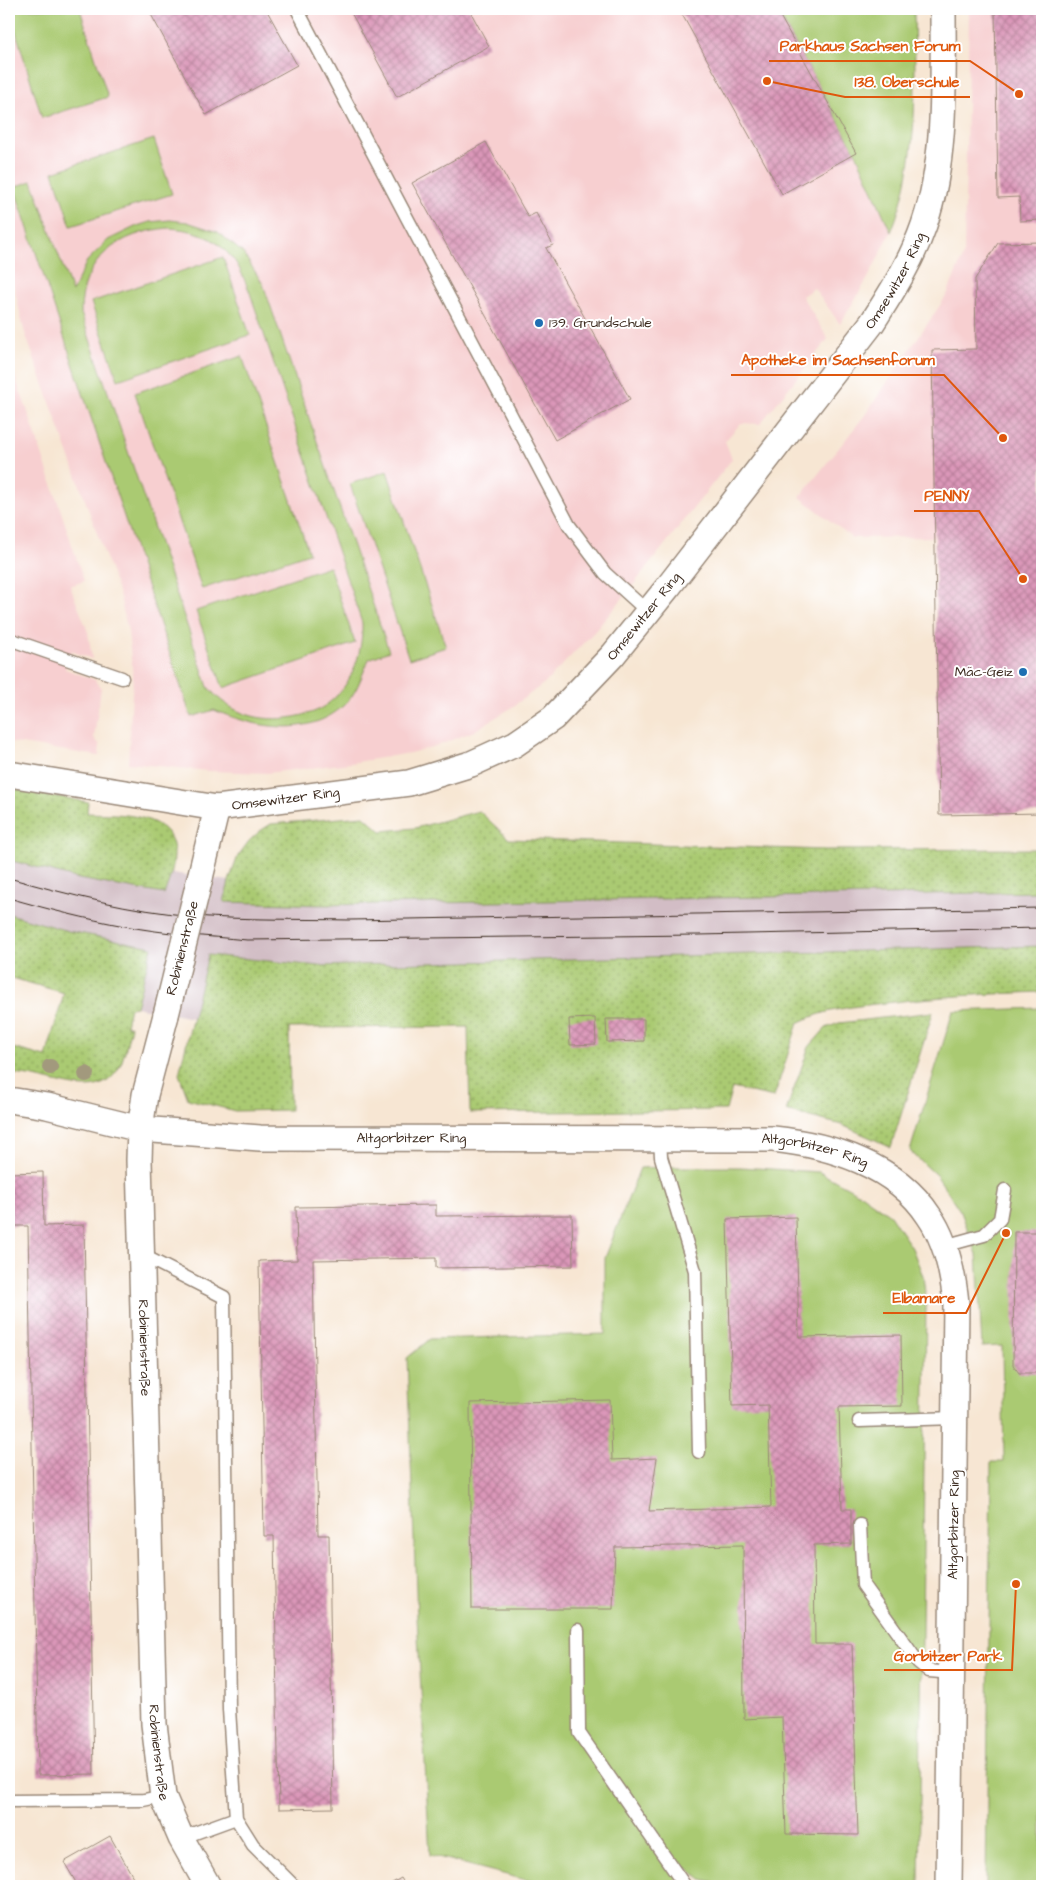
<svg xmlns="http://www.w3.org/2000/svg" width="1051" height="1895" viewBox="0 0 1051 1895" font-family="'Architects Daughter',sans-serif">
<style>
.built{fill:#f7cfd0}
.industrial{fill:#d2bdc5}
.grass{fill:url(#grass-dots);stroke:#727a48}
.park{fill:#aaca72;stroke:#727a48;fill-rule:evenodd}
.building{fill:url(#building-cross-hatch)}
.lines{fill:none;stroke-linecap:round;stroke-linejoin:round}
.service-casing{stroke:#998878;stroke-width:15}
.minor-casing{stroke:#998878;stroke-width:28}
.service{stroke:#fff;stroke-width:12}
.minor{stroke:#fff;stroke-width:25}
.tram{stroke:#3b2a1e;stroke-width:1}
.minor-bridge-casing{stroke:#998878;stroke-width:28;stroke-linecap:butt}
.minor-bridge{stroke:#fff;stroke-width:25}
.tree{fill:#a2997d}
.poi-dot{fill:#1f6fb2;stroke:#fff;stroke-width:2}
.labels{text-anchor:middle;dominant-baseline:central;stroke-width:4;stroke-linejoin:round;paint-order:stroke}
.street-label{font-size:14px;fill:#3b2a1e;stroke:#fff}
.poi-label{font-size:14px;fill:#3b2a1e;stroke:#fff;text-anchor:start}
.leader{fill:none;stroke:#df570d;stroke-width:2}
.callout-dot{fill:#df570d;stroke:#fff;stroke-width:2}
.callout-label{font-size:15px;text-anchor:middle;font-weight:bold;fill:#df570d;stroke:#fff;stroke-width:4;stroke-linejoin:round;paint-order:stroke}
</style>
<defs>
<pattern id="grass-dots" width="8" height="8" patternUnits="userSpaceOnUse" patternTransform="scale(1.25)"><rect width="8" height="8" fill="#aaca72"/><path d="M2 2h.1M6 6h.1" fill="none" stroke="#8ca45d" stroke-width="1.8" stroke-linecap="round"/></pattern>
<pattern id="building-cross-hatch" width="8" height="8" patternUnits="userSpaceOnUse" patternTransform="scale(1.25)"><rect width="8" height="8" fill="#db97b9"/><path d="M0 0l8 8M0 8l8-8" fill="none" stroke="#b37b96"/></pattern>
</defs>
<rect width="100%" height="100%" fill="#fff"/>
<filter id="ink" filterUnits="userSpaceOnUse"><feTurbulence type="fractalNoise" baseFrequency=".02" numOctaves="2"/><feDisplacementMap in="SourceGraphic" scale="10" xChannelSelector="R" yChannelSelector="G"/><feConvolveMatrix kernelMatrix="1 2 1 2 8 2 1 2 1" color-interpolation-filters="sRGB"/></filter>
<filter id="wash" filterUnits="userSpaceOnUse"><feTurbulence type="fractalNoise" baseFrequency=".0096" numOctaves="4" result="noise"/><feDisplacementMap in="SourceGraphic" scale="20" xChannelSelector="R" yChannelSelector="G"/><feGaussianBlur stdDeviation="1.12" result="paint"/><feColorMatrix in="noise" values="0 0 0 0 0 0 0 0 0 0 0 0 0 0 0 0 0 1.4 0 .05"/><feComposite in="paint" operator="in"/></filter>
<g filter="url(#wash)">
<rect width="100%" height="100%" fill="#f7e6d3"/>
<g class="built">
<polygon points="9,9 776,9 856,153 891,232 868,278 840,324 814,288 802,296 828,339 760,424 741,423 725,441 732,459 627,593 594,632 547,681 511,708 474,731 439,745 410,753 351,763 267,773 209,771 128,763 133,676 128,631 120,597 24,330 9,265"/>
<polygon points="969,9 1042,9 1042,813 939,815 934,537 852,538 800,497 865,415 947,295 964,253"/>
<polygon points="9,360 29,415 84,581 70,586 88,632 92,659 71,651 65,669 95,680 101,688 94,738 100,745 99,756 9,742"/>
</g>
<polygon class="industrial" points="9,860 79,879 164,893 172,873 229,881 224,902 324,905 1042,892 1042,946 319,966 208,955 193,1018 136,1007 152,947 68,931 9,914"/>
<g class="grass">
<path d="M9,788L88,802L87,813C104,814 125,813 142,818C184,829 177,862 164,894L79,879L9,860Z"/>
<polygon points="479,811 509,839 824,850 1042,849 1042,892 324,905 224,902 229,881 238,856 249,841 260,831 271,824 364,816 381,831 415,828"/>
<path d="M9,914L68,931L152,947L136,1007L130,1008L126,1025L131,1027C128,1038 126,1050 122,1061C107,1099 74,1086 43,1079C32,1076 20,1075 9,1073V1047L46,1057L64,993L9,977Z"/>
<path d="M1042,946V992C990,994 938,996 886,1003C856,1006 825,1009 798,1023L774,1097L732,1088L726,1110L470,1113L468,1027L289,1028L290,1110L235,1111L188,1099L179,1074L208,955L319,966Z"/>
<polygon points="933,1012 891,1147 842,1125 786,1111 809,1047 826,1028 839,1023"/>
</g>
<g class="park">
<polygon points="9,9 80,9 108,97 42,118"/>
<path d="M776,9H914C915,83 920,162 891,232L856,153Z"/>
<polygon points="154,139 172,194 71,226 53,172"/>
<path d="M32,181L72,292L87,261L108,240L137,226L150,222L170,220L187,222L218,232L243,253L263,284L389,651L369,659C363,672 358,690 348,701C312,740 256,728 214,710L191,717L14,187ZM169,228C196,230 214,236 232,258C240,266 244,280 249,290L362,623C363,655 351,689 323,707C315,713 303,715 294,717C260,723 230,714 208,687L81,313C81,259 119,232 169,228Z"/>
<polygon points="223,257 250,335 118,380 91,302"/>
<polygon points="242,356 309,553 202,589 135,393"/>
<polygon points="387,471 446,647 409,659 350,484"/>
<polygon points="329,566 355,643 223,688 196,611"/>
<polygon points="1042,1008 1042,1886 986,1886 991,1462 1004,1462 1002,1346 982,1347 977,1254 961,1212 937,1176 910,1151 953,1011"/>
<polygon points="664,1167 740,1167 819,1172 862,1195 890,1215 912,1248 923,1276 926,1301 919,1886 753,1886 718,1884 701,1880 687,1867 671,1886 568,1886 526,1880 430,1855 417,1617 407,1358 430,1339 605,1334 605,1258 640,1168"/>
</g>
<g id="blocks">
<g class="building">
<polygon points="148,9 266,9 297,65 206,115"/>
<polygon points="349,9 469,9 489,46 397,97"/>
<polygon points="679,9 776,9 856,153 782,194"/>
<polygon points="995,9 1042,9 1042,220 1020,221 1019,197 998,198"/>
<polygon points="486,142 528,217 536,213 553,245 546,248 630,399 555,440 412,183"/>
<polygon points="1042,242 1042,813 939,815 932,350 976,349 975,279 998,243"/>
<polygon points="595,1018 596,1044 570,1045 569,1019"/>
<polygon points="606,1019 644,1019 644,1041 607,1042"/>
<polygon points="43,1172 44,1226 84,1225 94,1774 38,1775 28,1226 9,1226 9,1173"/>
<polygon points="436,1205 436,1216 572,1215 573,1266 436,1268 436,1258 313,1260 318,1535 329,1535 333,1808 279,1809 274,1536 264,1536 259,1261 297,1260 296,1207"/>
<polygon points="796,1217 799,1337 901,1335 902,1406 839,1407 842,1509 851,1509 851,1544 814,1545 815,1644 852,1644 858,1835 786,1834 782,1717 744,1719 743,1545 615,1547 613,1609 472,1609 470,1403 610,1400 612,1460 657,1458 649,1511 771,1507 768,1405 732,1406 727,1219"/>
<polygon points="1014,1232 1042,1232 1042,1373 1019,1373 1013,1365"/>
<polygon points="110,1836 138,1886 78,1886 64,1862"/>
<polygon points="401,1878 406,1886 387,1886"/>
</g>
</g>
</g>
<g filter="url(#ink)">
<use href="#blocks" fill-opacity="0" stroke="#998878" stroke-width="1"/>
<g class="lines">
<defs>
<g id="service">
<polyline points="297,9 569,525 605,573 648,612"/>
<polyline points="9,639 122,678"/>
<polyline points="660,1140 661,1157 695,1271 699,1452"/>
<polyline points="944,1246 984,1235 1000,1219 1005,1190"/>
<polyline points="142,1255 224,1297 229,1709 236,1818 253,1845 294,1886"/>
<polyline points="859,1421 956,1418"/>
<polyline points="860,1525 863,1585 918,1662 929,1671 952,1673"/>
<polyline points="578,1630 579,1733 685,1886"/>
<polyline points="9,1801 144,1800 163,1796"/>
<polyline points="181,1838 236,1818"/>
</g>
<g id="minor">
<path id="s1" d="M9,774L217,808L409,783L471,764L515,744L553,718L613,655L668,587L872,323C892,292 912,260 924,225C947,158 943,79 943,9"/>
<polyline points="200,878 217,808"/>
<path id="s2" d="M166,1015L145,1095L140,1129L139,1160L154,1724L163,1796L181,1838L208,1886"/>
<path id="s3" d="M9,1100L47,1106L140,1129L260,1138L773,1139C830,1145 896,1165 929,1216C946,1240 953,1274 956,1303L949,1886"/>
</g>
</defs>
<use href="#service" class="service-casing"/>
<use href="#minor" class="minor-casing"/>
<use href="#service" class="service"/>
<use href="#minor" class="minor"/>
<g class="tram">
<path d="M9,878C70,895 131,911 194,916C246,920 298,919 350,920L1042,908"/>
<path d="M9,898C47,909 86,919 125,926C165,934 206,936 247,940L698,935L1042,928"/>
</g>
<defs>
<g id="minor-bridge">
<path id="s4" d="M166,1015L200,878"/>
</g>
</defs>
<use href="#minor-bridge" class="minor-bridge-casing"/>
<use href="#minor-bridge" class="minor-bridge"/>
</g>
<g class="tree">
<circle cx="50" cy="1067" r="8"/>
<circle cx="86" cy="1074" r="8"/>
</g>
</g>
<g class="poi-dot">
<circle cx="539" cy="323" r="5"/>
<circle cx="1023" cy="672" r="5"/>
</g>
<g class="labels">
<g class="street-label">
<text stroke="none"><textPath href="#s1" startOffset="1120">Omsewitzer Ring</textPath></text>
<text stroke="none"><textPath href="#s1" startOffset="700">Omsewitzer Ring</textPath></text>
<text stroke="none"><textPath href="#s1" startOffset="280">Omsewitzer Ring</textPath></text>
<text stroke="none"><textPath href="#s4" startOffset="69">Robinienstraße</textPath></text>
<text stroke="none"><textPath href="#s3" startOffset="406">Altgorbitzer Ring</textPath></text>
<text stroke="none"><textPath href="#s3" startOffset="811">Altgorbitzer Ring</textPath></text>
<text stroke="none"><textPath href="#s2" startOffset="336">Robinienstraße</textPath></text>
<text transform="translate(954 1525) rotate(-89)">Altgorbitzer Ring</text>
<text stroke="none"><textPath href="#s2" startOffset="741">Robinienstraße</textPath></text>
</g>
<g class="poi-label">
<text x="549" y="323">139. Grundschule</text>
<text x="1013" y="672" text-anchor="end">Mäc-Geiz</text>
</g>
</g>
<path class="leader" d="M1019 94L970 61H769M767 81L845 97H970M1003 438L944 375H731M1023 579L979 511H914M1006 1233L966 1313H883M1016 1584L1012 1670H884"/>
<g class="callout-dot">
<circle cx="1019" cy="94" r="5"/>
<circle cx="767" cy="81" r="5"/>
<circle cx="1003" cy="438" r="5"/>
<circle cx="1023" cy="579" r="5"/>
<circle cx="1006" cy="1233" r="5"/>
<circle cx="1016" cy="1584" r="5"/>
</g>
<g class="callout-label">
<text x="870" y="51">Parkhaus Sachsen Forum</text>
<text x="907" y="87">138. Oberschule</text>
<text x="838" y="365">Apotheke im Sachsenforum</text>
<text x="947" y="501">PENNY</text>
<text x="924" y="1303">Elbamare</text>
<text x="948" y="1661">Gorbitzer Park</text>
</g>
<rect width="1051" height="1895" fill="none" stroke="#fff" stroke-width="30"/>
</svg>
